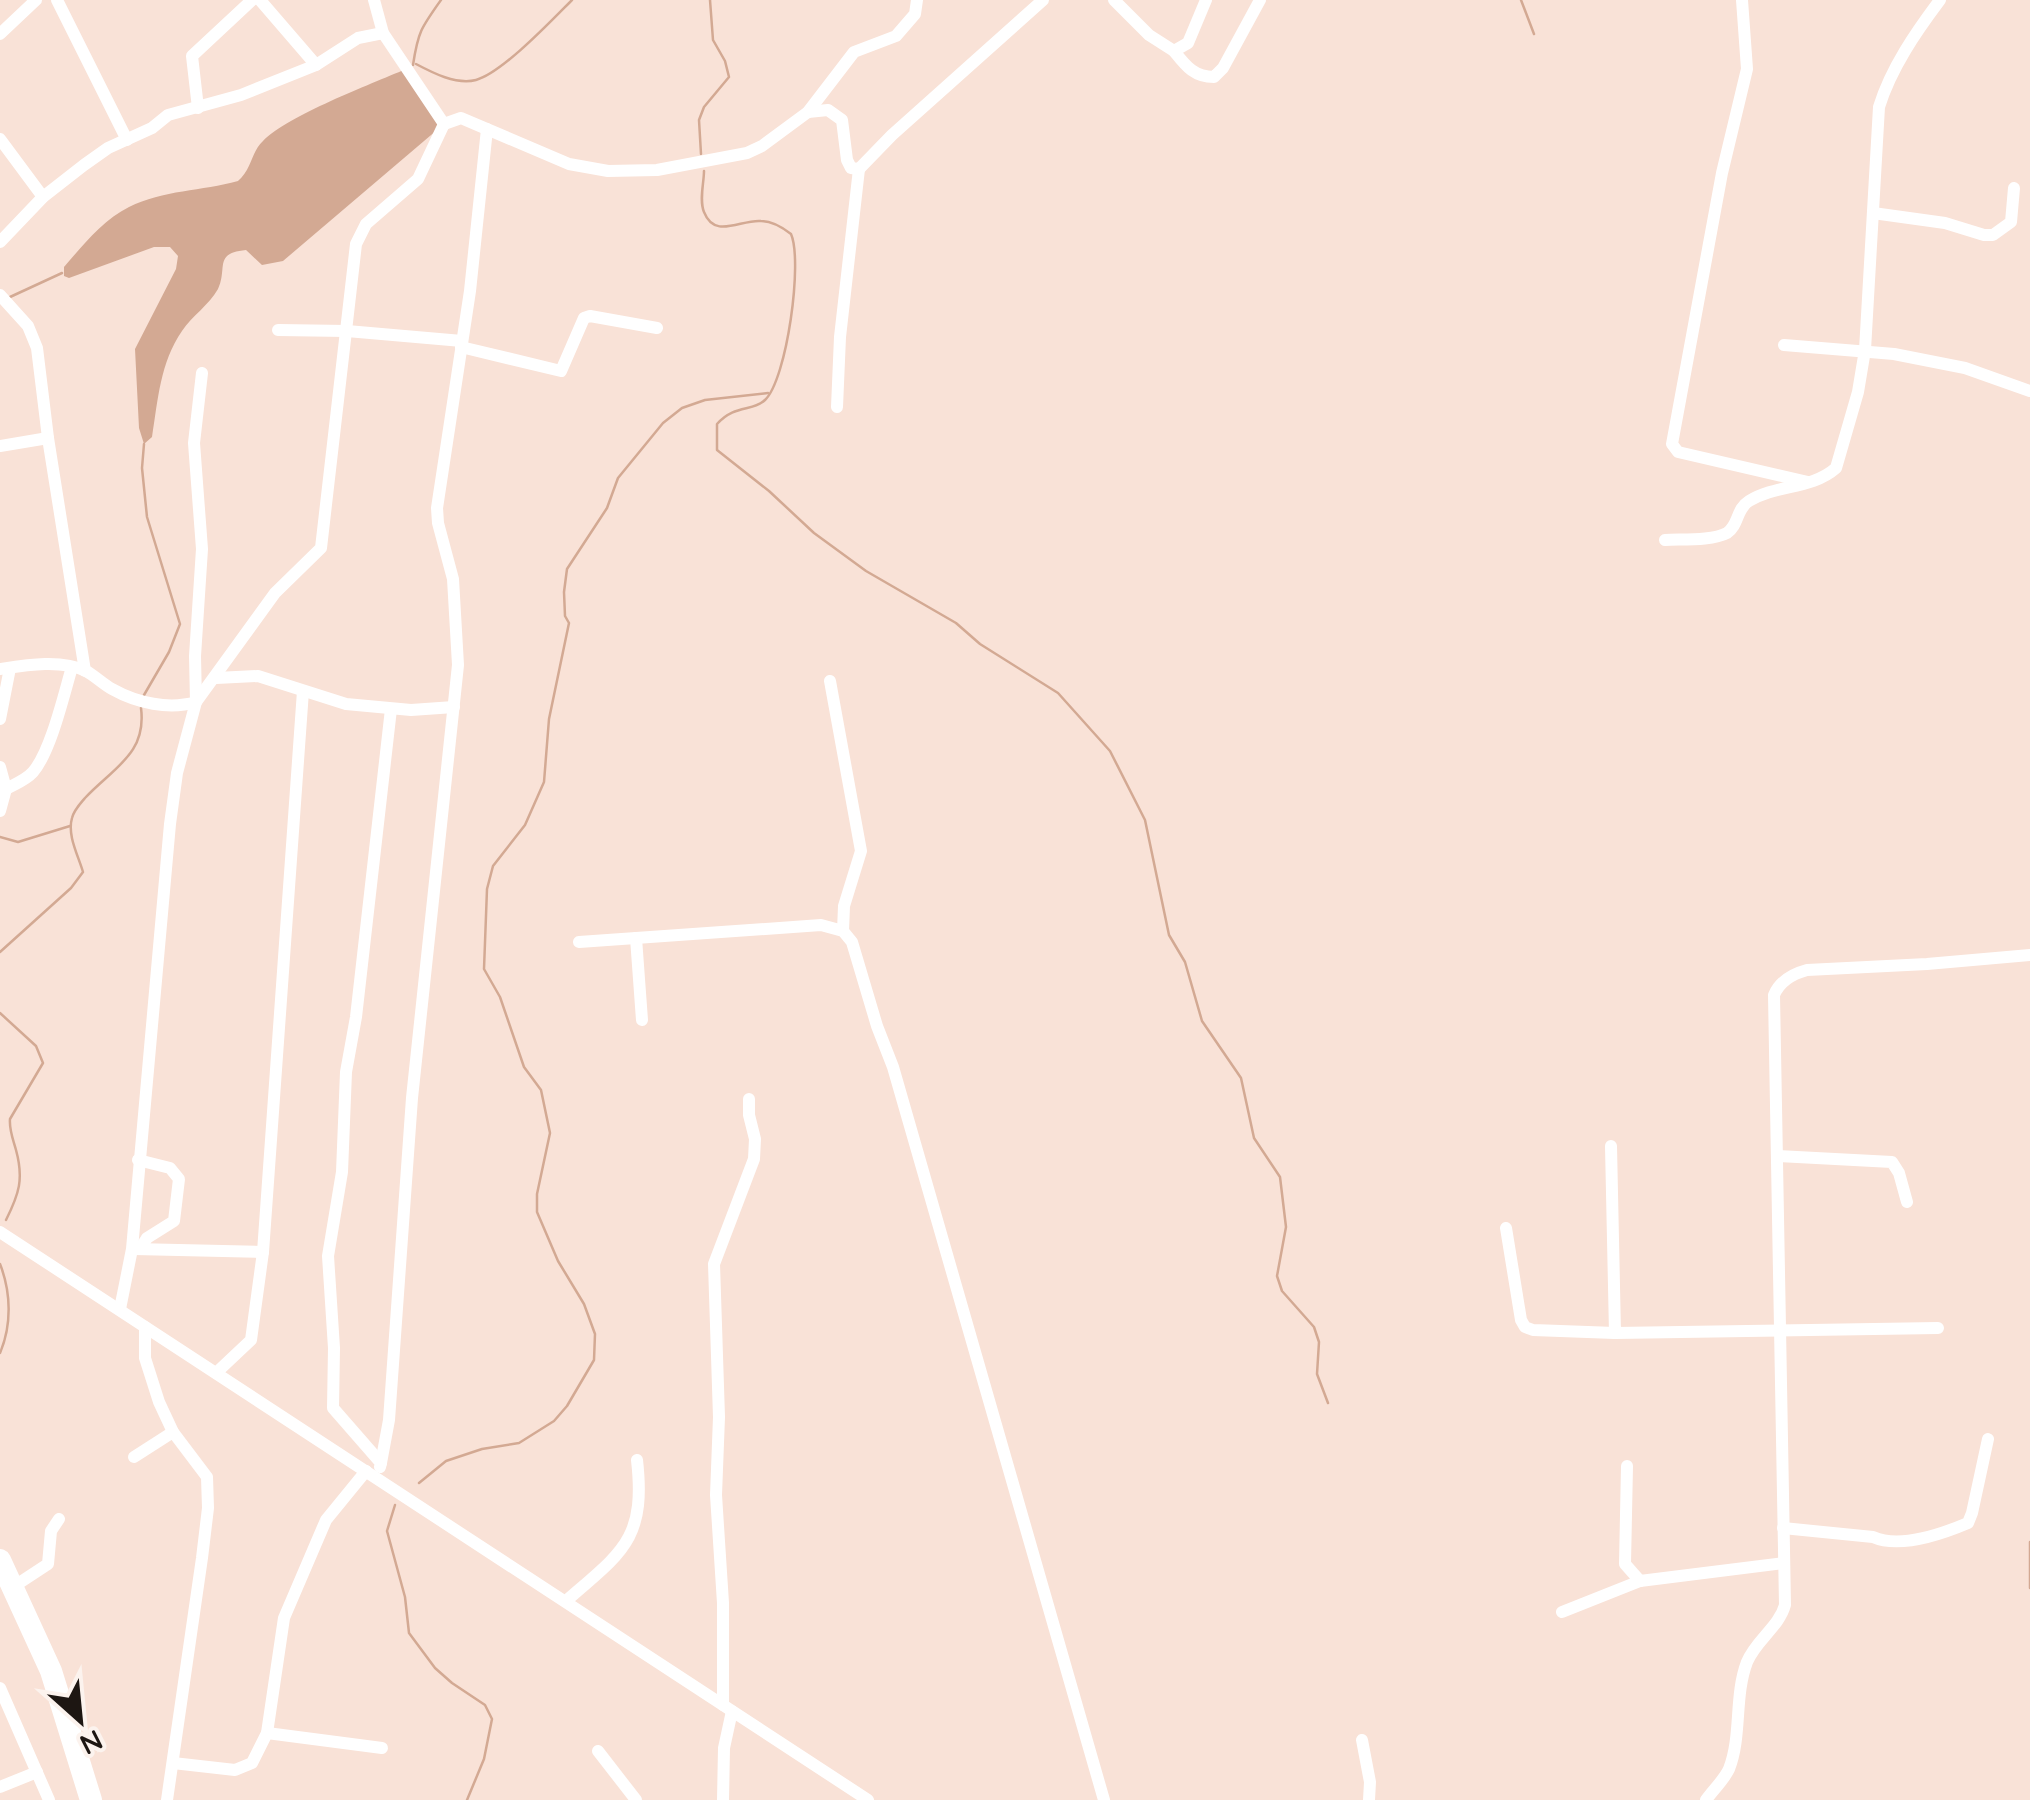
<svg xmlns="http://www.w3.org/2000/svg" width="2030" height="1800" viewBox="0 0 2030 1800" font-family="Quicksand,sans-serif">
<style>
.water{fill:#d3a993}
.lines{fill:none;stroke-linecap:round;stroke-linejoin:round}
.stream{stroke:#d3a993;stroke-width:2.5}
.street{stroke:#fff;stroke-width:12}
.highway{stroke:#fff;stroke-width:22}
</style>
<rect width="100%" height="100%" fill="#f9e2d7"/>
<path class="water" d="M406,69L444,124L283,261L262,265L246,250C213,253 228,268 218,289C209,305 192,316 182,331C160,363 158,400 152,437L144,444L139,428L135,349L176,269L178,256L170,247H154L69,278L64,276V267C83,245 103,220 129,207C163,190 202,191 238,181C252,169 251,152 263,141C289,115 369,85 406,69Z"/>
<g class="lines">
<g class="stream">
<polyline points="1521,0 1534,34"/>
<path d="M416,64C433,73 456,85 476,80C502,73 552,20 572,0"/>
<path d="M413,65C418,32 421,28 441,0"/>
<polyline points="701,154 699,120 704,107 729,77 725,61 713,40 710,0"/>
<path d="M704,171C704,183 699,200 704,212C715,240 741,219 761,221C772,221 782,227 791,234C803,261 787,379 765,400C752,412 735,404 717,424V450L769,491L814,533L866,571L956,623L980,644L1058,693L1110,751L1145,820L1169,935L1185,962L1202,1021L1241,1078L1254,1138L1280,1177L1286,1227L1277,1276L1282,1291L1314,1327L1319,1342L1317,1374L1328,1403"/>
<polyline points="10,297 62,273"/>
<polyline points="144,444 142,468 147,517 180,624 169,652 144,695"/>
<polyline points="0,837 18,842 70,826"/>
<path d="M0,952L71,888L83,872C78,855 67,835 72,818C74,810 80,804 85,798C113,768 147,754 141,708"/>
<path d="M0,1013L36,1046L43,1063L10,1119C9,1130 13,1139 16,1150C24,1179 19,1194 6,1220"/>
<path d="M0,1264C11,1292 12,1325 0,1353"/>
<polyline points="419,1483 446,1461 482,1449 519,1443 554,1421 567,1406 594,1360 595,1334 584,1304 558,1261 537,1212 537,1194 550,1133 541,1090 524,1067 500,997 484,969 487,889 493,866 525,825 544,782 549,719 569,623 565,616 564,592 567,569 607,508 618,478 663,423 682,408 705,400 768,393"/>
<polyline points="395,1505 387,1531 405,1597 409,1633 435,1668 452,1683 485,1705 492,1719 484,1759 467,1800"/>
<polyline points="2030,1542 2030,1588"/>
</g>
<g class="street">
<polyline points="57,0 127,140"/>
<polyline points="260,0 316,65"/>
<polyline points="374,0 383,33 444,124"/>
<polyline points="1114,0 1149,35 1174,51 1188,43 1206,0"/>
<polyline points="1742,0 1747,69 1722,173 1672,444 1678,452 1808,482"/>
<polyline points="0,34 36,0"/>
<path d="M1174,51C1186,66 1194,77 1214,77L1223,68L1260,0"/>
<polyline points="198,108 192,56 252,0"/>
<polyline points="808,112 828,110 842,120 847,160 851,168 859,169 892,135 1043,0"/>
<polyline points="444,124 461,118 569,164 608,171 657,170 747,153 762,146 808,112 854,52 896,36 915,14 917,0"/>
<polyline points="0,139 43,197"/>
<polyline points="1873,213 1945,223 1984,235 1993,235 2011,222 2014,188"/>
<polyline points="0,242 43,197 84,165 108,148 152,128 168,115 241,95 316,65 358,38 383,33"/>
<polyline points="0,295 28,326 37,348 48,438 85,671"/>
<polyline points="278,330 347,331 462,341"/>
<polyline points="1784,345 1894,354 1965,368 2030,391"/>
<polyline points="461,347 561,371 584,318 590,316 657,328"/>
<polyline points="837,407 840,337 859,169"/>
<polyline points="0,446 48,438"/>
<path d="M1665,540C1682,539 1712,541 1727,533C1739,525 1736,509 1749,501C1776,484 1811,490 1836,468L1858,392L1865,350L1879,107C1891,68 1916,32 1940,0"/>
<path d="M0,669C26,665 61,659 86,671C95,676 103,684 112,689C137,703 169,710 196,702L275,593L321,548L356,244L366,224L418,179L444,124"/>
<polyline points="216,678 258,676 346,704 411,710 454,707"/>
<polyline points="830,681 861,851 844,906 843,931"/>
<polyline points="0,719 10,668"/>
<polyline points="0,767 6,789 0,811"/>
<path d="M6,789C15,784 26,780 33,772C51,751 64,694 72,667"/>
<polyline points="636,938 642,1020"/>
<polyline points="579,942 821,925 843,931 852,942 877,1026 893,1067 1104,1800"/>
<polyline points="1611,1146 1615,1333 1938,1328"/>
<polyline points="1777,1156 1892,1162 1899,1173 1907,1202"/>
<polyline points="138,1160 170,1168 179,1179 174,1221 147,1238 140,1249"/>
<polyline points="1506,1228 1521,1320 1525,1327 1533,1330 1615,1333"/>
<polyline points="0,1232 868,1800"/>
<polyline points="134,1249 263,1252"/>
<polyline points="120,1309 132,1249 170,824 177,773 196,702 195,656 202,549 194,443 202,373"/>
<polyline points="145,1327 145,1358 159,1402 173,1432 207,1477 208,1508 202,1558 167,1800"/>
<polyline points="216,1373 251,1340 263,1252 303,691"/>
<polyline points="134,1457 173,1432"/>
<polyline points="381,1463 389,1420 412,1098 458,665 453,579 438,523 437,508 470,291 487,129"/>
<polyline points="1627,1466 1625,1564 1640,1581"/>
<polyline points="380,1467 381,1463 333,1408 334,1348 328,1256 342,1172 346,1072 356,1017 391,709"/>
<path d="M1783,1528L1873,1537C1900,1549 1942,1534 1968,1523L1972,1513L1988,1439"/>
<polyline points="13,1587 48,1564 51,1531 59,1519"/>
<path d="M566,1601C622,1552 646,1540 637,1460"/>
<polyline points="1562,1612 1640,1581 1784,1563"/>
<polyline points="0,1688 49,1800"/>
<polyline points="723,1705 723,1603 716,1495 719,1417 714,1264 754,1159 755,1139 749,1115 749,1099"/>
<polyline points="267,1733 382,1748"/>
<polyline points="1362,1740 1370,1782 1369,1800"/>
<polyline points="598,1751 636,1800"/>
<polyline points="173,1763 235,1770 252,1763 267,1733 284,1618 326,1520 366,1471"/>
<polyline points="0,1787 37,1772"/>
<polyline points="723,1800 724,1748 732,1711"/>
<path d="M1706,1800C1713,1790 1724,1780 1729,1769C1742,1736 1734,1696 1747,1662C1756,1640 1779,1627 1785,1605L1774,995C1780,981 1792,974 1807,970L1927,964L2030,955"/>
</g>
<polyline class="highway" points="0,1560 51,1671 91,1800"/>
</g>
<g transform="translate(80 1720) rotate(153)" stroke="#fcf3ee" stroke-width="8" paint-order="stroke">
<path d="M0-8L18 38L0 25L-18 38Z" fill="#1d1612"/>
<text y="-15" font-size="28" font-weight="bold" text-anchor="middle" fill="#1d1612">N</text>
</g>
</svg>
